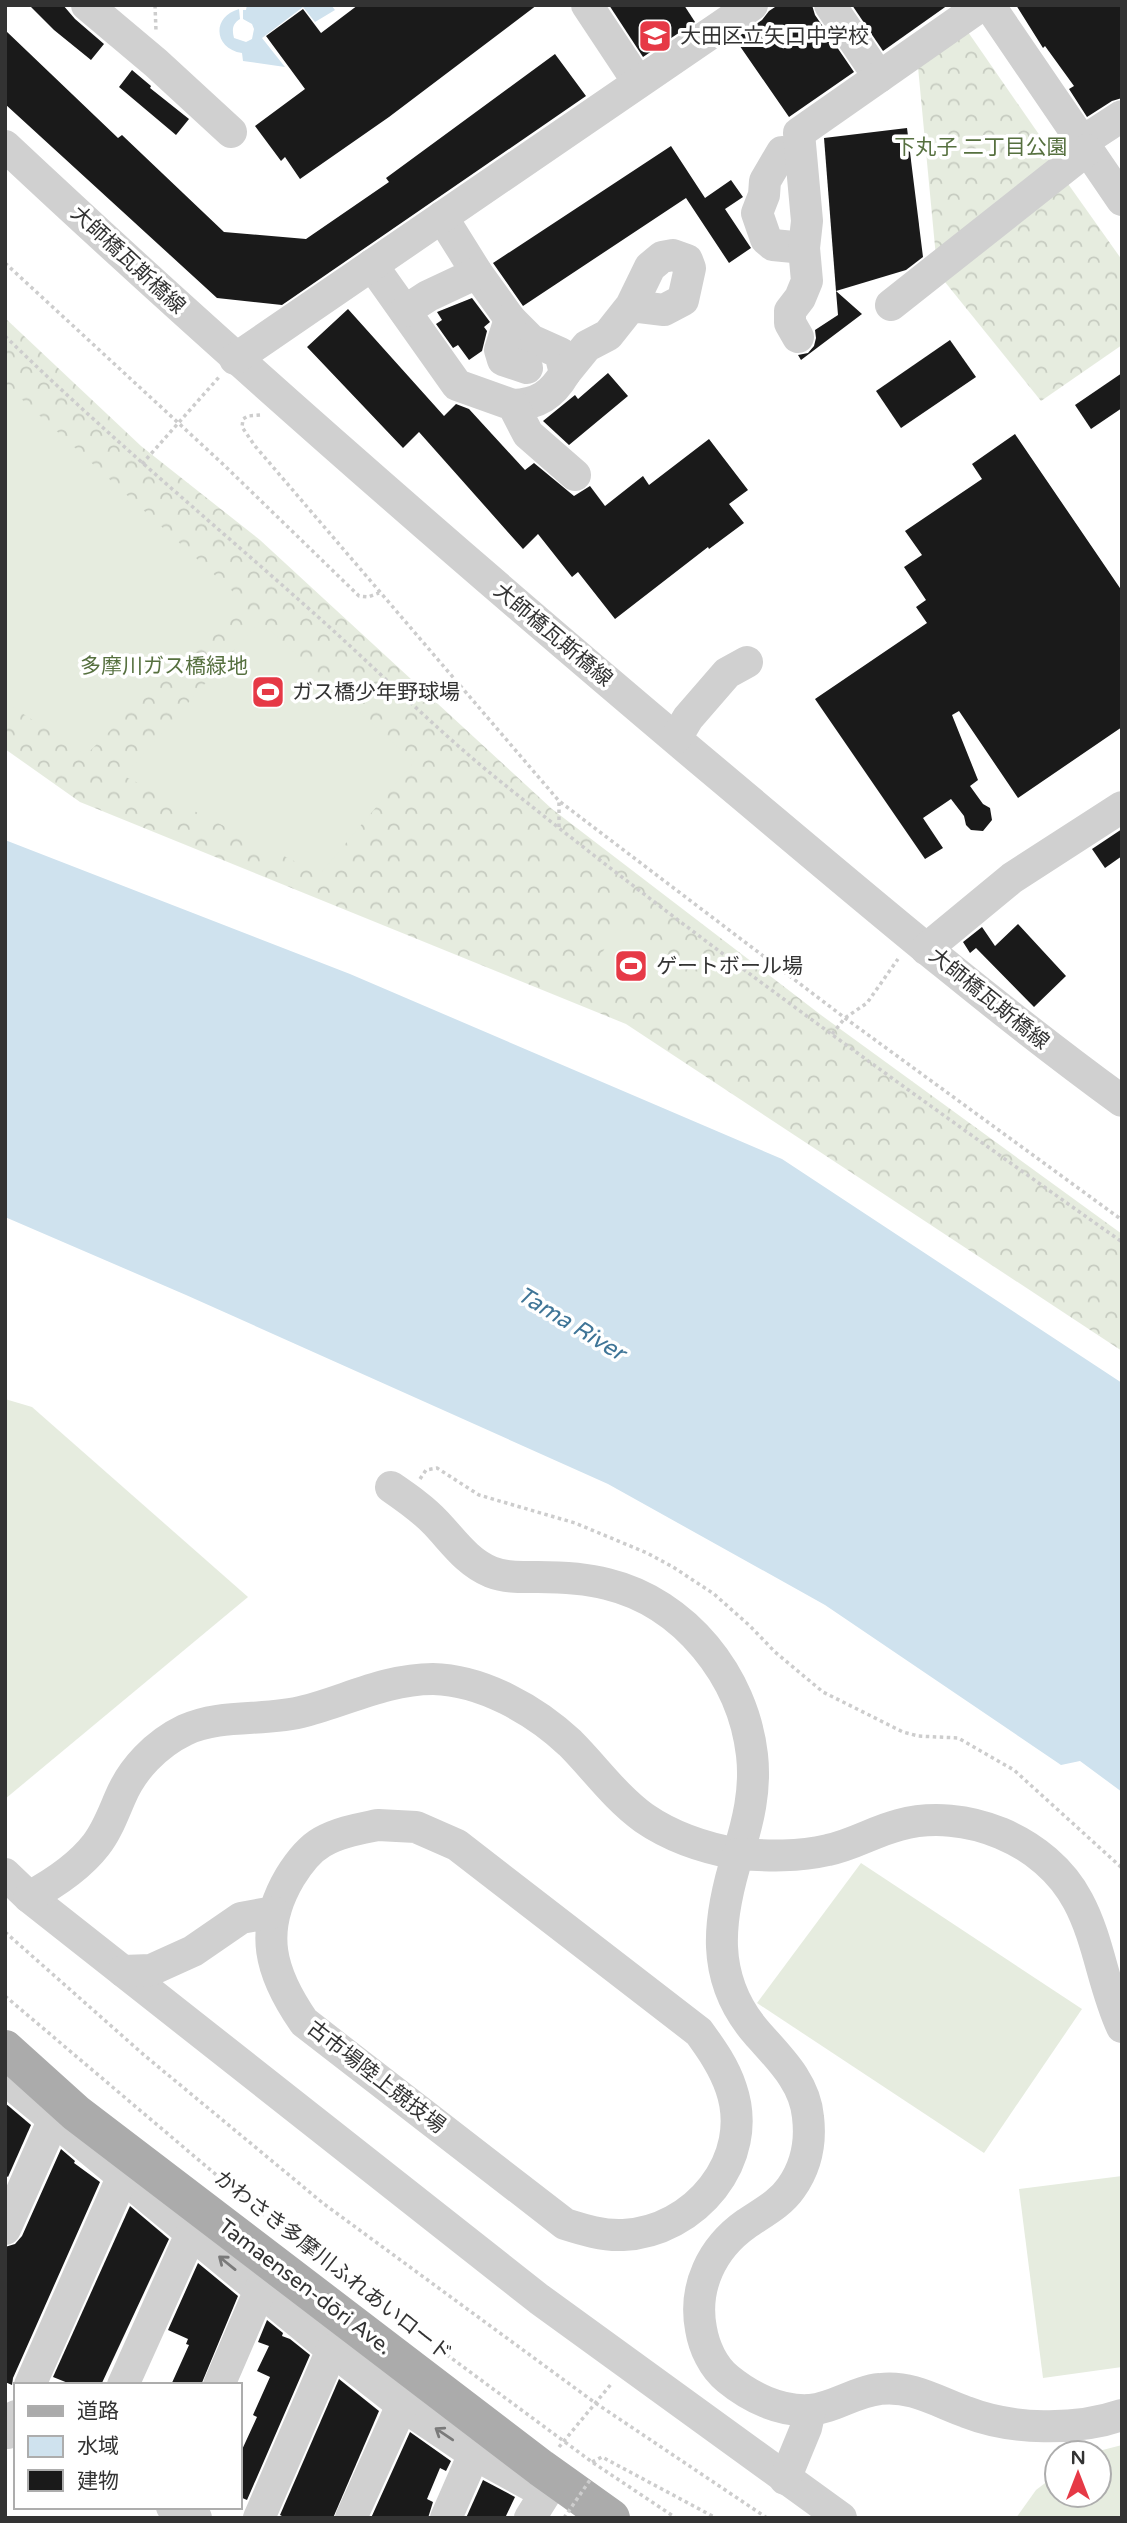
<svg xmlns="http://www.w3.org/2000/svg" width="1127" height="2523" viewBox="0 0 1127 2523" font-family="'Varela Round','Noto Sans JP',sans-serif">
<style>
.forest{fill:url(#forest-crowns)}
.pitch{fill:#e6ecdf}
.water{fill:#cfe2ee}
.building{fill:#1a1a1a}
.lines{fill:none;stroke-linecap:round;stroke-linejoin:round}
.path{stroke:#cdcdcd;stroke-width:3.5;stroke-dasharray:3.5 3.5;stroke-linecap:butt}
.minor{stroke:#d0d0d0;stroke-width:32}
.major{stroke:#ababab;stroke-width:38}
.path-bridge{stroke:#cdcdcd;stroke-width:3.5;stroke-dasharray:3.5 3.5;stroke-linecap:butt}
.oneway{stroke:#7a7a7a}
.labels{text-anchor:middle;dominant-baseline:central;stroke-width:7;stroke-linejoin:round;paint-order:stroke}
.poi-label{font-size:21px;fill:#333;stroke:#fff;text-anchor:start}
.park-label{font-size:21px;fill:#56703f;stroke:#fff}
.street-label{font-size:21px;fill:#333;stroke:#fff}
.water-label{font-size:23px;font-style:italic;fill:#3f7597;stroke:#fff}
</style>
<defs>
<pattern id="forest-crowns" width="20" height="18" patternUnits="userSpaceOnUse" patternTransform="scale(1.75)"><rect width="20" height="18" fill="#e6ecdf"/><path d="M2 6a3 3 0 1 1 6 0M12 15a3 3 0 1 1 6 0" fill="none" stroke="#c6cbc0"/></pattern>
</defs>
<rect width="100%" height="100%" fill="#fff"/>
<g class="forest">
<polygon points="968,32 1056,159 936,257 918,67"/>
<polygon points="1066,181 1122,260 1122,345 1041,401 945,282"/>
<polygon points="5,318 141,446 260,540 552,809 821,1015 1122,1234 1122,1351 626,1024 80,802 5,749"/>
</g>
<g class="pitch">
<polygon points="5,384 241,599 86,755 5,702"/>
<polygon points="260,621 414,762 320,874 124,776"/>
<polygon points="618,929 670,963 644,1003 591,969"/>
<polygon points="5,1399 32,1407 248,1597 5,1799"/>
<polygon points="861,1863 1082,2009 984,2153 757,2003"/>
<polygon points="1122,2176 1122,2367 1043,2378 1019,2189"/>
<polygon points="1122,2445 1122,2518 1016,2518 1036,2490 1057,2474 1057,2495 1099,2495 1099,2453 1091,2453"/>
</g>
<g class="water">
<path d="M247,5H331L335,10L315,22L303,7L262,38L285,67L243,61L242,53C214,49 211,17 239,9L240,19C232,24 232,30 234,38L246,42L252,39L254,29L252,24L243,19V10H246Z"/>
<polygon points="5,840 350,974 782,1159 1122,1383 1122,1792 1080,1761 1061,1765 825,1605 608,1484 186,1295 5,1217"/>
</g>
<g class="building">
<polygon points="29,5 63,5 75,19 104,44 91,60 54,30"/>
<polygon points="358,5 537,5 389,117 300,179 285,157 281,161 255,126 305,89 266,36 303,9 321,33"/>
<polygon points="609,5 684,5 695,22 643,57"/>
<polygon points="778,5 812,5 815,15 854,72 789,117 735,39 762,20 769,11"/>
<polygon points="852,5 948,5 883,51"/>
<polygon points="1016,5 1122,5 1122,98 1112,101 1087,117 1069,89 1074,86 1045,46 1043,48"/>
<polygon points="5,30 118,138 122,135 224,232 306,239 389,182 386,178 555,54 586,96 282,305 217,298 5,104"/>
<polygon points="132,70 151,86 150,88 189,119 176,135 119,87"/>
<polygon points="907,128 923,257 906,270 836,291 824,138"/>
<polygon points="671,146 705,198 731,180 743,197 725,209 751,248 729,263 686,198 523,306 493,263"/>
<polygon points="836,291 862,314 801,360 798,355 808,353 814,346 816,338 815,330 838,315"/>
<polygon points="472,298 490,322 484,327 487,331 482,351 469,360 458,345 453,348 436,324 442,320 437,312"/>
<polygon points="348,309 444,416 456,404 469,409 525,470 534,463 574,496 590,486 605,506 643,476 649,485 709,439 748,490 729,504 744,523 709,549 708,547 615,619 578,572 572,577 538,534 523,549 419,432 403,448 307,347"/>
<polygon points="950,340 976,377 901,428 876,391"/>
<polygon points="608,373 628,396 569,445 543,421 575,395 578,399"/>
<polygon points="1122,373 1122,408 1091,429 1075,405"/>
<polygon points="1015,434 1122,591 1122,727 1018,798 959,711 952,715 978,780 970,786 983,804 990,808 992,820 983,831 971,830 966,825 964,816 951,799 923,818 943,848 925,859 815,699 927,623 916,607 926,600 904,567 922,555 905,531 982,479 972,464"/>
<polygon points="1122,829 1122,856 1105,868 1092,849"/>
<polygon points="1018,924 1066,976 1034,1007 976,948 970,953 963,942 982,927 995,946"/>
<polygon points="5,2103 31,2125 8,2177 5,2175"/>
<polygon points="61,2149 75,2161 74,2163 100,2182 13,2378 12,2385 5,2382 5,2247 15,2244 22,2236"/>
<polygon points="130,2206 169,2239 101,2385 73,2385 53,2377"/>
<polygon points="198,2263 238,2296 201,2385 171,2385 189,2345 186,2344 188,2339 168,2330"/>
<polygon points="267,2320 283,2333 282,2336 290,2339 310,2355 247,2500 240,2497 240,2454 257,2417 253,2415 270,2377 257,2371 269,2346 258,2342"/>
<polygon points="339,2379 379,2411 333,2518 286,2518 280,2515"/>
<polygon points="410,2432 451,2461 446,2471 440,2468 427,2499 433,2502 428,2518 371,2518"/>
<polygon points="483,2480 515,2497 505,2518 466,2518"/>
</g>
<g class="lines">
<g class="path">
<polyline points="155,5 156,31"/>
<polyline points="5,263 225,466 359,596 368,597 379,593"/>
<path d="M5,336C105,434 213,523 317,616C378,670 436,730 500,781C701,943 911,1093 1122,1242"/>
<polyline points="260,415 248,416 243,419 242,427 255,446 559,801 845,1018 1122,1220"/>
<polyline points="142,464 220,376"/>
<polyline points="559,827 559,801"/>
<polyline points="832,1034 845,1018 867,1003 898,959"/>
<polyline points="420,1479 426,1470 437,1468 479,1495 575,1523 647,1553 673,1567 714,1594 750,1626 775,1652 823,1692 903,1732 918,1736 958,1738 1014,1770 1122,1868"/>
<polyline points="5,1932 144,2055 324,2204 594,2402 767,2518"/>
<polyline points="5,1996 292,2239"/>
<polyline points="351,2284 592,2462 676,2518"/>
<polyline points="559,2447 612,2383"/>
<polyline points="592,2462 602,2457 716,2518"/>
</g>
<g class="minor">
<polyline points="87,5 156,63 231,132"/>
<polyline points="587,5 638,82"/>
<polyline points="830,5 879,77"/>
<polyline points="989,5 1122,200"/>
<polyline points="1082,142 1122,116"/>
<path d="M5,146C230,357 461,558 697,757C837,874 974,993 1122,1101"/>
<polyline points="782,152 765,181 764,195 757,213 766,239 773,245 804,248"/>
<path d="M442,217L477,273L510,319L531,340L560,353L565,373C552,395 538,404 513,405"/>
<polyline points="372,265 457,385 513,405 528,434 575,475"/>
<polyline points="891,305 1087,150"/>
<polyline points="405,311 428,296 477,273"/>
<polyline points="510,319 500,350 503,360 527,368"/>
<polyline points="798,337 790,323 790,311 800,298 807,281 804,248 807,221 799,133 982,5"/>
<polyline points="235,359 752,5"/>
<polyline points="565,373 587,346 608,335 631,306 650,267 662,257 673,255 687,260 690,268 683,300 664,310 631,306"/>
<polyline points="676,738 688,718 727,673 747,662"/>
<polyline points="926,949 1012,878 1122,807"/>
<path d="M378,1825L416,1827L457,1845L699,2032C712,2050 724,2067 731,2088C756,2160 694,2232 623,2235C603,2236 584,2230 565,2224L304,2022C270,1973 258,1931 290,1877C298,1864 308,1850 322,1842C340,1832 359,1829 378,1825Z"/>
<polyline points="5,1874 29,1897 539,2299 841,2518"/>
<path d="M29,1897C53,1884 79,1867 96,1845C107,1831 113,1814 120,1798C132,1769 156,1744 185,1730C222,1713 266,1722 305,1711C347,1700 387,1679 433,1679C482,1680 535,1710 570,1743C595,1768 615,1797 644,1818C673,1838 704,1848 738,1854C748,1822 756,1790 752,1755C743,1676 685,1603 607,1584C584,1578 562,1577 538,1577C522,1577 507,1578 491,1572C467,1562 454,1542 436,1523C423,1509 407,1498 391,1487"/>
<polyline points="123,1971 151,1970 193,1951 241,1918 274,1912"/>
<path d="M1122,2027C1103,1986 1099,1940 1078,1901C1046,1840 965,1807 899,1825C875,1831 853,1845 828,1850C798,1857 768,1856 738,1854C718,1918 709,1978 757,2033C779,2058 805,2082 808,2117C811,2142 806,2167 791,2188C780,2204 762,2213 746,2224C712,2248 693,2287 701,2329C704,2347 713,2367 728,2379C750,2397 780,2412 810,2410C834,2408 856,2391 880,2389C911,2385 938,2402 966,2412C1012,2430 1075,2431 1122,2415"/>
<polyline points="5,2079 332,2350 402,2405 474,2454 545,2493"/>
<polyline points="5,2229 54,2119"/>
<polyline points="30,2385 122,2178"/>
<polyline points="123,2385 191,2234"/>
<polyline points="219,2385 260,2290"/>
<polyline points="8,2433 16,2416"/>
<polyline points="785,2479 806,2428 810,2410"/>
<polyline points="172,2507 196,2518"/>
<polyline points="259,2518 332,2350"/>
<polyline points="351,2518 402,2405"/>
<polyline points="446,2518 474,2454"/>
<polyline points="530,2518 555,2478"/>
</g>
<polyline class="major" points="5,2049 76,2113 541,2468 611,2518"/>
<polyline class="path-bridge" points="564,2518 590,2480"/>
</g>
<defs><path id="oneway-shaft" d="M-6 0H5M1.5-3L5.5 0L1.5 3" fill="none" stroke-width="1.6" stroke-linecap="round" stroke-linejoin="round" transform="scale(1.75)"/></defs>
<g class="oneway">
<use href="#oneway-shaft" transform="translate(227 2263) rotate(-141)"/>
<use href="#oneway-shaft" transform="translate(444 2434) rotate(-146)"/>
</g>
<defs>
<symbol id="school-square" viewBox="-11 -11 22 22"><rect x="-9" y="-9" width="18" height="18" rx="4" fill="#e63946" stroke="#fff"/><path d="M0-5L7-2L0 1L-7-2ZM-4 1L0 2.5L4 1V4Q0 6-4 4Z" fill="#fff"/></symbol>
<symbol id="stadium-square" viewBox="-11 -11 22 22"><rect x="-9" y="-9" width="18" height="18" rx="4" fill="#e63946" stroke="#fff"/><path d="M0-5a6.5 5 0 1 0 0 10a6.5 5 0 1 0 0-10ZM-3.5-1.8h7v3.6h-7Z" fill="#fff"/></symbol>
</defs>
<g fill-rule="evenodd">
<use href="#school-square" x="636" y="17" width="38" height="38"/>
<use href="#stadium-square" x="249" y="673" width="38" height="38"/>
<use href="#stadium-square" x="612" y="947" width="38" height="38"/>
</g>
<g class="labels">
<g class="poi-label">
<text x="680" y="36">大田区立矢口中学校</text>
<text x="292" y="692">ガス橋少年野球場</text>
<text x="656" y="966">ゲートボール場</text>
</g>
<g class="park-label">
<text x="981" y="147">下丸子 二丁目公園</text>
<text x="164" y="666">多摩川ガス橋緑地</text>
</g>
<g class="street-label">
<text transform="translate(128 260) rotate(43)">大師橋瓦斯橋線</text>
<text transform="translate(553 635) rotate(40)">大師橋瓦斯橋線</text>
<text transform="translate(989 999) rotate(39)">大師橋瓦斯橋線</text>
<text transform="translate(376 2077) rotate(38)">古市場陸上競技場</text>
<text transform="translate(333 2266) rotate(38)">かわさき多摩川ふれあいロード</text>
<text transform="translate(305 2287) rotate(37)">Tamaensen-dōri Ave.</text>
</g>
<g class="water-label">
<text transform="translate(571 1324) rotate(31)">Tama River</text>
</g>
</g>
<rect width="1127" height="2523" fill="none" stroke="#333333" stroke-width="14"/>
<rect x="14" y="2383" width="228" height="126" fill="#ffffff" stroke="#adadad" stroke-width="2"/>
<rect x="28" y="2406" width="35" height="10" fill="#ababab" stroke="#adadad" stroke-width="2"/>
<text x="77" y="2418" font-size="21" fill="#333333">道路</text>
<rect x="28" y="2436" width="35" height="21" fill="#cfe2ee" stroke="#adadad" stroke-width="2"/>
<text x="77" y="2453" font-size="21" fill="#333333">水域</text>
<rect x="28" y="2470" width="35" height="21" fill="#1a1a1a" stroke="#adadad" stroke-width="2"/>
<text x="77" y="2488" font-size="21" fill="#333333">建物</text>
<g transform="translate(1078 2474)"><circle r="33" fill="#ffffff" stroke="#adadad" stroke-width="2"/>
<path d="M0-5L12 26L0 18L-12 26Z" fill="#e63946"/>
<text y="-10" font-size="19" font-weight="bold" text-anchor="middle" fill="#333333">N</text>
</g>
</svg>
